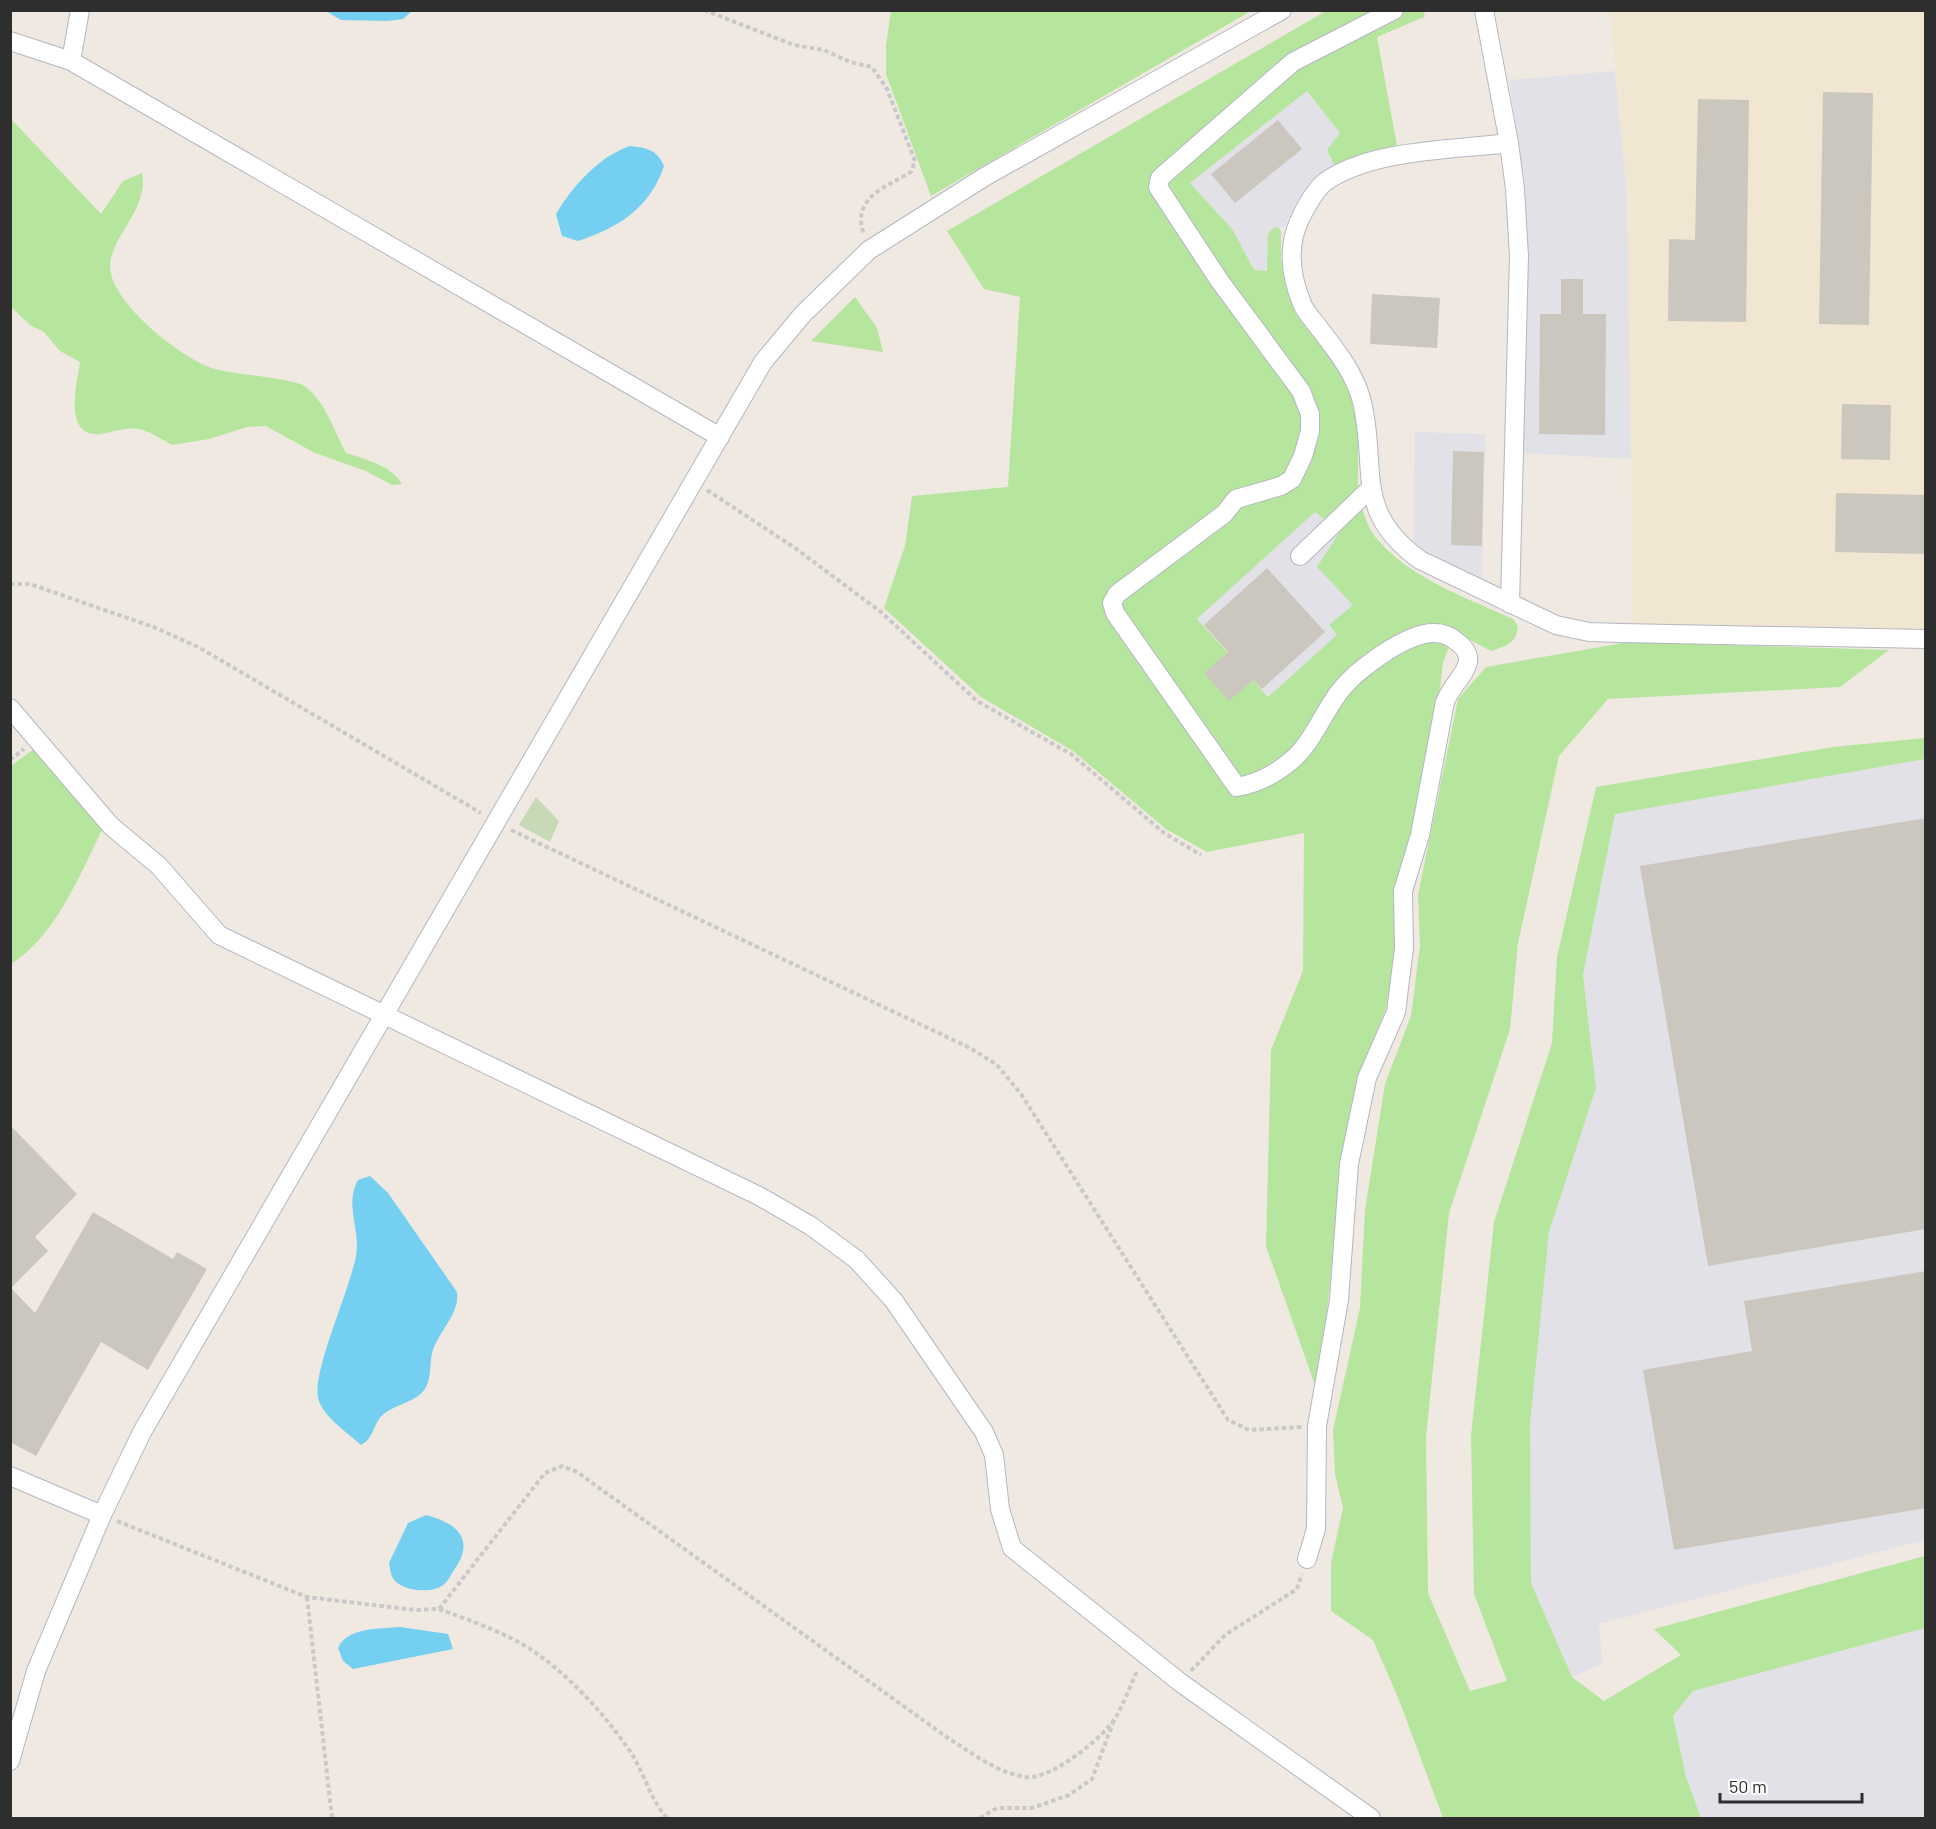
<svg xmlns="http://www.w3.org/2000/svg" width="1936" height="1829" viewBox="0 0 1936 1829" font-family="Barlow,sans-serif">
<style>
.industrial{fill:#e3e1e8}
.education{fill:#f0e6d1}
.green{fill:#b6e59e}
.cemetery{fill:#c8d9b8}
.water{fill:#75cff0}
.building{fill:#cbc7bf}
.lines{fill:none;stroke-linecap:round;stroke-linejoin:round}
.minor-casing{stroke:#b4b7c1;stroke-width:20}
.path{stroke:#c9c9c9;stroke-width:4;stroke-dasharray:4.5 3;stroke-linecap:butt}
.minor{stroke:#fff;stroke-width:18}
</style>
<rect width="100%" height="100%" fill="#efe9e1"/>
<g class="industrial">
<polygon points="1615,71 1627,194 1631,459 1522,453 1528,255 1525,187 1509,80"/>
<polygon points="1307,91 1340,133 1327,150 1334,165 1317,178 1298,200 1283,228 1275,227 1268,234 1268,272 1254,270 1233,230 1190,183"/>
<polygon points="1415,432 1485,434 1482,580 1413,546"/>
<polygon points="1316,511 1339,533 1318,567 1354,605 1330,625 1338,635 1268,697 1197,619"/>
<polygon points="1925,759 1925,1540 1599,1624 1602,1664 1572,1677 1531,1583 1530,1424 1549,1232 1596,1088 1583,975 1615,814"/>
<polygon points="1925,1628 1925,1818 1701,1818 1686,1777 1673,1716 1693,1691"/>
</g>
<polygon class="education" points="1610,11 1925,11 1925,629 1633,625 1627,194"/>
<g class="green">
<polygon points="891,11 891,10 1251,11 931,196 886,74 886,45"/>
<path d="M1326,11H1425L1424,17L1377,37L1397,146L1369,151L1334,165L1327,150L1340,133L1307,91L1190,183L1233,230L1254,270L1267,271L1268,234L1273,228L1278,227L1281,231V260L1286,287L1296,315L1343,373L1353,399L1358,427V489L1326,521L1315,512L1197,619L1268,697L1337,635L1329,625L1353,605L1317,567L1339,533L1361,506C1365,517 1369,530 1377,539C1411,579 1467,598 1513,619L1518,626C1516,644 1507,645 1491,651L1455,632L1443,662L1438,704L1413,833L1394,890L1396,947L1386,1008L1360,1075L1341,1163L1328,1302L1316,1388L1266,1246L1271,1050L1303,971L1304,833L1207,852L1166,829L1073,751L981,697L884,608L905,546L912,496L1008,487L1020,297L984,289L947,231Z"/>
<path d="M11,119L101,214L123,181L142,173C150,212 103,242 111,274C119,308 180,357 212,368C231,375 292,377 306,387C326,403 334,431 346,453C365,459 392,466 402,484L392,485L366,471L315,453L266,426L247,427L209,439L172,445C161,439 150,431 138,429C126,427 114,432 101,434C62,438 77,383 80,362L60,351L44,332L30,325L11,307Z"/>
<polygon points="855,297 877,328 883,352 811,341"/>
<polygon points="1629,642 1889,650 1840,687 1608,699 1559,756 1518,943 1510,1029 1449,1213 1426,1437 1428,1593 1470,1691 1507,1681 1474,1594 1471,1436 1494,1222 1552,1043 1557,957 1596,787 1833,747 1925,738 1925,759 1615,814 1583,975 1596,1088 1549,1232 1530,1424 1531,1583 1572,1677 1604,1701 1681,1655 1654,1629 1925,1556 1925,1628 1693,1691 1673,1716 1686,1777 1701,1818 1443,1818 1399,1700 1373,1640 1331,1611 1331,1563 1343,1508 1335,1474 1333,1430 1360,1308 1365,1210 1385,1084 1411,1016 1420,945 1418,895 1458,699 1486,667"/>
<path d="M34,749L103,828C80,874 56,936 11,964V766Z"/>
</g>
<polygon class="cemetery" points="536,797 559,821 550,842 519,825"/>
<g class="water">
<polygon points="326,11 412,11 403,19 388,21 341,20"/>
<path d="M630,146C646,148 657,149 664,166C650,208 618,228 578,241L562,236L556,214C573,186 598,157 630,146Z"/>
<path d="M370,1176L388,1193L457,1292C460,1313 440,1330 433,1350C428,1365 434,1385 418,1396C406,1405 389,1406 379,1419C373,1428 371,1441 361,1445C347,1432 323,1417 318,1398C312,1372 350,1289 356,1256C361,1229 344,1206 358,1180Z"/>
<path d="M426,1515C457,1523 476,1539 454,1570C451,1574 448,1582 443,1585C431,1594 405,1591 395,1581C391,1577 390,1569 389,1563L408,1523Z"/>
<path d="M400,1627L448,1634L453,1649L353,1669L343,1661L338,1648C347,1627 379,1629 400,1627Z"/>
</g>
<g class="building">
<polygon points="1823,92 1873,93 1869,325 1819,324"/>
<polygon points="1698,99 1749,100 1746,322 1668,321 1669,239 1695,240"/>
<polygon points="1278,120 1302,149 1235,203 1211,174"/>
<polygon points="1561,279 1583,279 1583,314 1606,314 1605,435 1539,434 1540,314 1561,314"/>
<polygon points="1372,294 1440,298 1437,348 1370,344"/>
<polygon points="1842,404 1891,405 1890,460 1841,459"/>
<polygon points="1453,451 1484,452 1482,546 1451,545"/>
<polygon points="1836,493 1926,495 1926,554 1835,552"/>
<polygon points="1267,568 1325,632 1262,689 1253,680 1229,701 1204,673 1228,652 1204,625"/>
<polygon points="1926,818 1926,1229 1708,1266 1640,866"/>
<polygon points="10,1125 77,1194 35,1237 48,1251 11,1288 35,1313 93,1212 173,1259 177,1252 207,1269 148,1370 101,1342 36,1456 10,1442"/>
<polygon points="1926,1271 1926,1508 1674,1550 1643,1370 1752,1351 1744,1301"/>
</g>
<g class="lines">
<defs>
<g id="minor">
<polyline points="1484,10 1509,143 1515,189 1519,256 1510,604"/>
<polyline points="10,41 71,61 720,437"/>
<polyline points="71,61 80,10"/>
<path d="M1509,143C1454,150 1371,149 1325,182C1314,191 1306,207 1300,219C1286,248 1291,278 1303,306C1307,314 1314,321 1319,328C1336,350 1353,371 1361,398C1379,466 1351,510 1420,560L1556,625L1589,632L1621,633L1926,639"/>
<polyline points="1300,556 1370,489"/>
<polyline points="10,708 111,826 159,866 219,935 759,1196 811,1226 857,1260 894,1301 984,1432 994,1455 1000,1509 1012,1548 1181,1683 1371,1818"/>
<polyline points="10,1476 102,1515"/>
<path d="M1307,1559L1316,1529L1317,1426L1339,1300L1349,1164L1367,1078L1396,1012L1404,948L1403,891L1420,835L1445,702C1454,678 1485,662 1456,641C1451,637 1443,633 1435,633C1406,632 1353,672 1337,695C1322,716 1312,742 1293,759C1276,774 1259,783 1237,787L1115,613L1112,603L1117,594L1224,514L1236,499L1281,486L1292,479L1303,456L1310,431V414L1301,391L1219,280L1158,187L1160,178L1293,62L1394,10"/>
<polyline points="10,1761 36,1671 102,1515 142,1432 763,362 803,314 869,250 986,176 1282,10"/>
</g>
</defs>
<use href="#minor" class="minor-casing"/>
<g class="path">
<path d="M704,10L794,45L824,50L850,62L872,67L887,89L915,161L911,172C884,188 851,198 864,235"/>
<polyline points="707,490 795,548 881,612 977,701 1071,754 1164,833 1201,855"/>
<polyline points="10,584 30,584 156,628 200,648 481,813"/>
<polyline points="10,760 24,749"/>
<polyline points="511,830 968,1047 996,1064 1021,1094 1228,1420 1249,1430 1302,1427"/>
<path d="M117,1521L307,1597L415,1610L439,1609L545,1473L562,1466L577,1472L948,1738C972,1753 997,1773 1026,1777C1051,1780 1103,1738 1116,1717C1124,1703 1130,1686 1137,1671"/>
<polyline points="307,1597 332,1818"/>
<path d="M439,1609C468,1620 499,1630 527,1647C565,1671 601,1710 627,1747C643,1768 649,1798 667,1818"/>
<polyline points="1191,1671 1225,1635 1297,1589 1302,1574"/>
<polyline points="980,1818 997,1808 1032,1808 1069,1795 1092,1779 1114,1720"/>
</g>
<use href="#minor" class="minor"/>
</g>
<rect width="1936" height="1829" fill="none" stroke="#2e2e2e" stroke-width="24"/>
<path d="M1720 1793v9h142v-9" fill="none" stroke="#2e2e2e" stroke-width="3"/>
<text x="1729" y="1793" font-size="18" fill="#2e2e2e" stroke="#ffffff" stroke-width="4.5" paint-order="stroke">50 m</text>
</svg>
